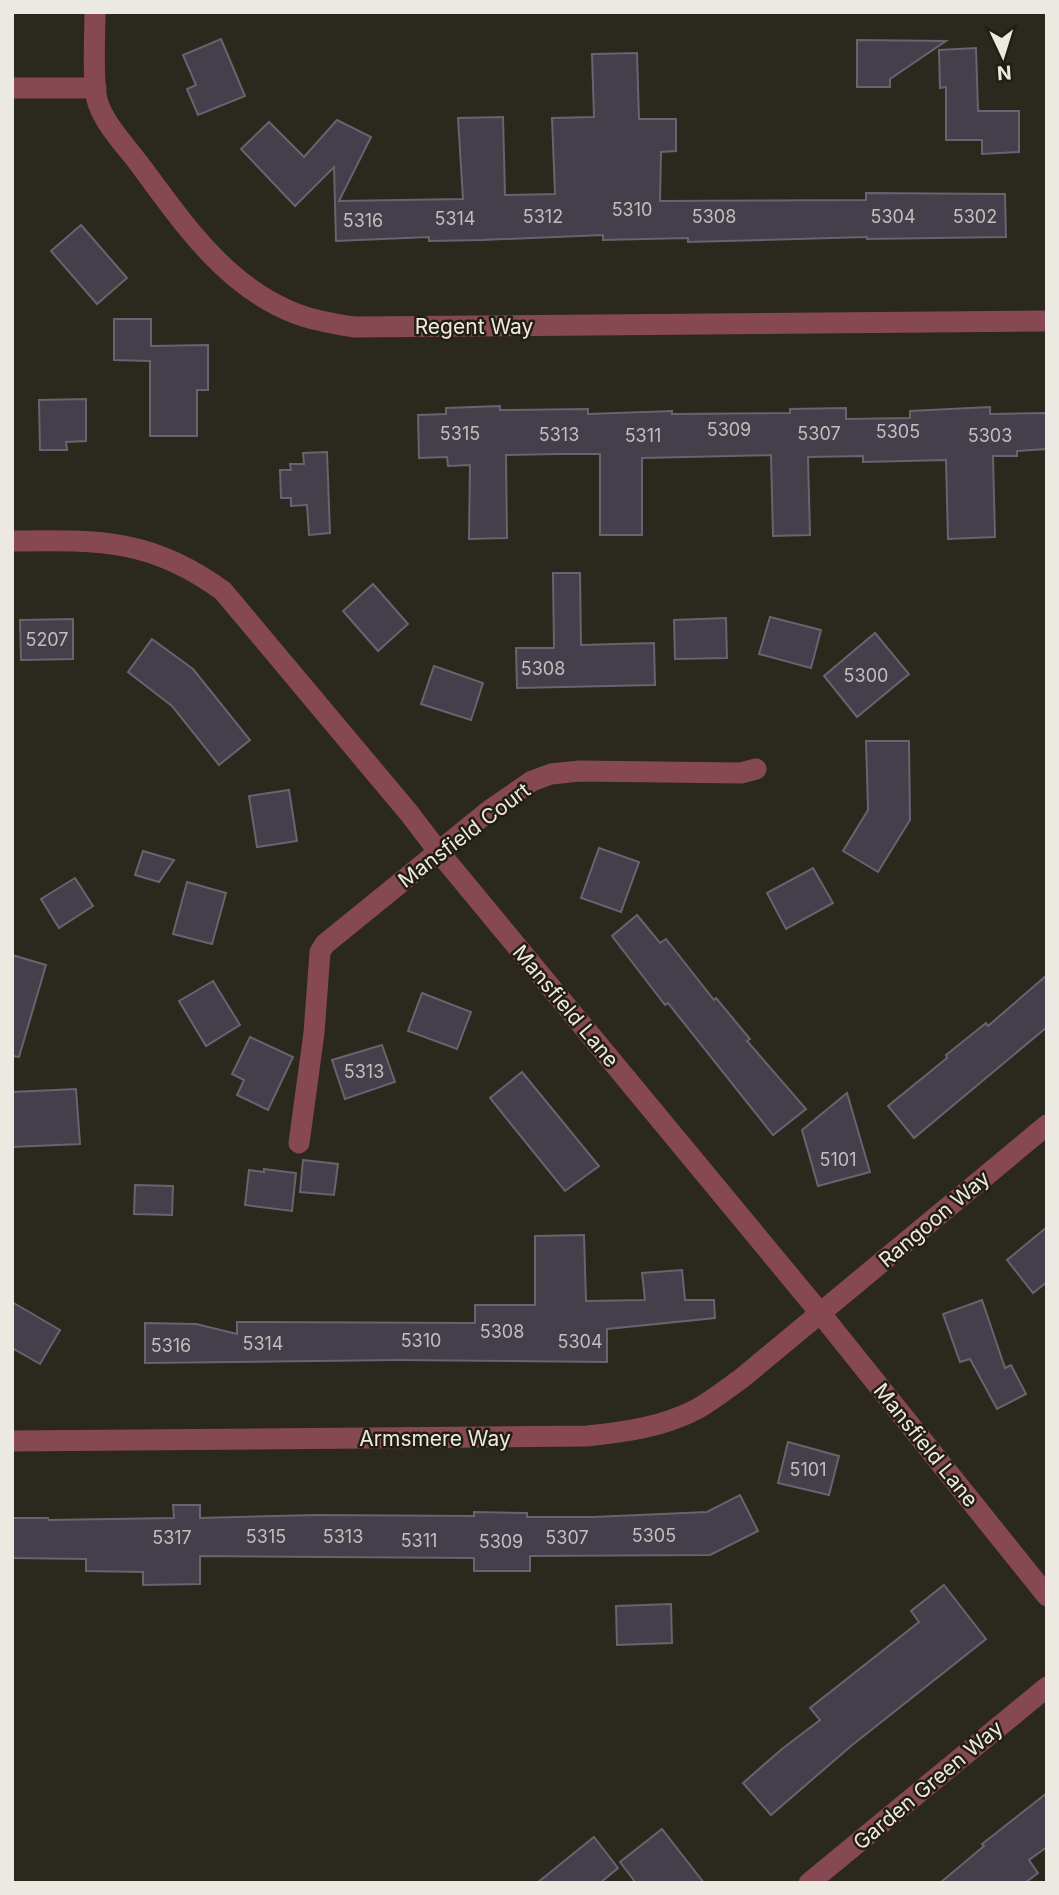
<svg xmlns="http://www.w3.org/2000/svg" width="1059" height="1895" viewBox="0 0 1059 1895" font-family="Inter,sans-serif">
<style>
.building{fill:#443f4a;stroke:#69636f;stroke-width:2}
.lines{fill:none;stroke-linecap:round;stroke-linejoin:round}
.minor{stroke:#864852;stroke-width:21}
.labels{text-anchor:middle;dominant-baseline:central;stroke-width:5;stroke-linejoin:round;paint-order:stroke}
.number-label{font-size:18px;fill:#c2bebc}
.street-label{font-size:21px;fill:#ece9e2;stroke:#221e14}
</style>
<rect width="100%" height="100%" fill="#2b281d"/>
<g class="building">
<polygon points="221,39 245,96 198,115 187,89 196,85 183,55"/>
<polygon points="857,40 946,41 890,79 890,87 857,87"/>
<polygon points="976,48 978,111 1019,111 1019,152 982,154 982,140 946,140 946,87 940,88 939,50"/>
<polygon points="637,53 639,119 676,119 676,151 661,152 660,201 866,200 866,193 1005,194 1006,237 867,239 867,237 688,242 688,238 603,240 603,235 482,240 429,241 429,237 336,241 334,167 295,206 241,149 269,122 304,157 337,120 371,137 339,201 463,199 458,118 503,117 505,195 555,194 552,118 594,117 592,54"/>
<polygon points="81,225 127,278 97,304 51,251"/>
<polygon points="114,319 151,319 151,346 208,345 208,390 197,390 197,436 150,436 150,361 114,360"/>
<polygon points="86,399 86,441 66,442 67,450 40,450 39,400"/>
<polygon points="500,406 500,410 588,409 588,414 672,411 672,414 790,413 790,409 846,408 846,419 910,418 910,411 990,407 990,414 1047,413 1047,449 1017,451 1017,456 993,456 995,537 948,539 946,460 863,462 863,456 808,457 810,535 773,536 771,455 642,458 642,535 600,535 600,454 558,454 506,455 507,538 469,539 470,465 448,466 447,457 419,458 418,415 446,414 446,408"/>
<polygon points="327,452 330,533 309,535 307,505 291,506 291,498 281,498 280,470 291,470 290,464 304,464 303,453"/>
<polygon points="553,573 580,573 581,645 654,643 655,685 517,688 516,648 554,648"/>
<polygon points="373,584 408,624 378,651 343,611"/>
<polygon points="770,617 821,630 811,668 759,654"/>
<polygon points="726,618 727,658 675,659 674,620"/>
<polygon points="73,619 73,659 21,660 20,620"/>
<polygon points="875,633 909,674 857,717 824,676"/>
<polygon points="152,639 193,669 250,740 219,765 172,706 128,672"/>
<polygon points="434,666 483,683 471,720 421,704"/>
<polygon points="866,741 909,741 910,820 878,872 843,851 868,810"/>
<polygon points="289,790 297,841 257,847 249,796"/>
<polygon points="599,848 639,862 621,912 581,898"/>
<polygon points="143,851 174,860 159,882 135,875"/>
<polygon points="813,868 833,903 786,929 767,893"/>
<polygon points="75,878 93,906 59,928 41,899"/>
<polygon points="187,882 226,893 212,944 173,934"/>
<polygon points="637,915 660,943 666,939 714,1000 716,998 750,1039 747,1041 806,1109 773,1135 668,1003 665,1005 612,936"/>
<polygon points="12,955 46,965 19,1057 12,1056"/>
<polygon points="1047,975 1047,1027 914,1138 888,1106 947,1058 946,1055 986,1023 988,1026"/>
<polygon points="213,981 240,1025 206,1046 179,1001"/>
<polygon points="422,993 471,1012 457,1049 408,1031"/>
<polygon points="250,1037 293,1057 268,1110 237,1095 244,1080 232,1074"/>
<polygon points="382,1045 395,1082 345,1099 332,1060"/>
<polygon points="522,1072 599,1166 565,1191 490,1098"/>
<polygon points="76,1089 80,1144 12,1147 12,1092"/>
<polygon points="847,1093 870,1172 818,1186 802,1130"/>
<polygon points="303,1160 338,1164 334,1195 300,1192"/>
<polygon points="264,1169 296,1173 292,1211 245,1205 249,1170 264,1172"/>
<polygon points="135,1185 173,1186 172,1215 134,1214"/>
<polygon points="1047,1227 1047,1282 1033,1293 1007,1260"/>
<polygon points="584,1235 586,1301 645,1300 642,1273 682,1270 685,1300 714,1300 715,1318 607,1329 607,1362 397,1360 145,1363 145,1323 196,1324 237,1334 237,1322 475,1323 475,1305 535,1305 535,1236"/>
<polygon points="982,1300 1005,1368 1011,1365 1026,1394 997,1409 970,1359 960,1362 943,1314"/>
<polygon points="12,1302 60,1330 40,1364 12,1348"/>
<polygon points="788,1442 839,1456 829,1495 778,1483"/>
<polygon points="740,1495 758,1531 710,1555 530,1556 530,1571 474,1571 474,1558 200,1556 200,1584 143,1585 143,1572 86,1571 86,1559 12,1558 12,1518 48,1518 49,1520 174,1518 173,1505 200,1505 200,1518 316,1515 474,1516 474,1512 527,1513 527,1517 593,1517 707,1512"/>
<polygon points="944,1585 986,1639 851,1746 771,1815 743,1783 782,1749 820,1720 810,1708 919,1622 911,1611"/>
<polygon points="671,1604 672,1643 617,1645 616,1606"/>
<polygon points="1047,1793 1047,1847 1029,1860 1038,1873 1025,1883 940,1883 984,1846 982,1844"/>
<polygon points="662,1829 704,1883 636,1883 620,1862"/>
<polygon points="594,1837 618,1868 600,1883 537,1883"/>
</g>
<g class="lines">
<g class="minor">
<path d="M95,12C95,33 92,86 98,103C106,127 129,149 143,169C185,226 228,288 297,314C315,321 335,324 354,327L1047,321"/>
<polyline points="12,88 96,88"/>
<path d="M12,541C98,540 151,538 223,591L409,813L438,851L821,1314L1047,1596"/>
<polyline points="299,1143 314,1033 320,952 325,944 490,810 532,781 551,774 580,771 741,773 756,769"/>
<path d="M12,1441L587,1436C625,1432 663,1427 697,1409C713,1400 728,1388 742,1378L1047,1125"/>
<polyline points="809,1883 1047,1687"/>
</g>
</g>
<g class="labels">
<g class="number-label">
<text x="632" y="209">5310</text>
<text x="543" y="216">5312</text>
<text x="714" y="216">5308</text>
<text x="893" y="216">5304</text>
<text x="975" y="216">5302</text>
<text x="455" y="218">5314</text>
<text x="363" y="220">5316</text>
<text x="729" y="429">5309</text>
<text x="898" y="431">5305</text>
<text x="460" y="433">5315</text>
<text x="819" y="433">5307</text>
<text x="559" y="434">5313</text>
<text x="643" y="435">5311</text>
<text x="990" y="435">5303</text>
<text x="47" y="639">5207</text>
<text x="543" y="668">5308</text>
<text x="866" y="675">5300</text>
<text x="364" y="1071">5313</text>
<text x="838" y="1159">5101</text>
<text x="502" y="1331">5308</text>
<text x="421" y="1340">5310</text>
<text x="580" y="1341">5304</text>
<text x="263" y="1343">5314</text>
<text x="171" y="1345">5316</text>
<text x="808" y="1469">5101</text>
<text x="654" y="1535">5305</text>
<text x="266" y="1536">5315</text>
<text x="343" y="1536">5313</text>
<text x="172" y="1537">5317</text>
<text x="567" y="1537">5307</text>
<text x="419" y="1540">5311</text>
<text x="501" y="1541">5309</text>
</g>
<g class="street-label">
<text x="474" y="326">Regent Way</text>
<text transform="translate(464 835) rotate(-37)">Mansfield Court</text>
<text transform="translate(566 1006) rotate(50)">Mansfield Lane</text>
<text transform="translate(934 1219) rotate(-40)">Rangoon Way</text>
<text x="435" y="1438">Armsmere Way</text>
<text transform="translate(926 1445) rotate(51)">Mansfield Lane</text>
<text transform="translate(928 1785) rotate(-40)">Garden Green Way</text>
</g>
</g>
<rect width="1059" height="1895" fill="none" stroke="#ece9e2" stroke-width="28"/>
<g transform="translate(1003 56) rotate(176)" stroke="#221e14" stroke-width="5" paint-order="stroke">
<path d="M0-5L12 26L0 18L-12 26Z" fill="#ece9e2"/>
<text y="-10" font-size="19" font-weight="bold" text-anchor="middle" fill="#ece9e2">N</text>
</g>
</svg>
